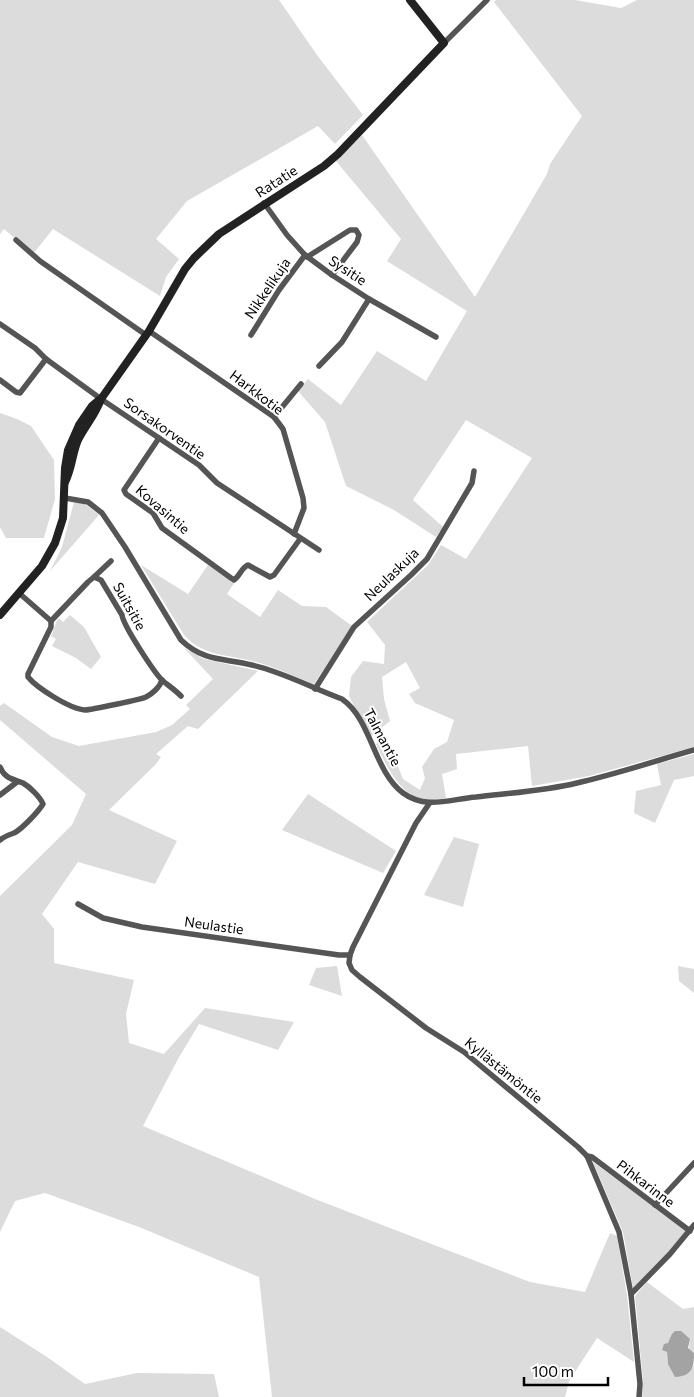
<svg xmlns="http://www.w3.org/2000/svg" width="694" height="1397" viewBox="0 0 694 1397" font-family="Commissioner,sans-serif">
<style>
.green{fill:#dcdcdc}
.water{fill:#a3a3a3}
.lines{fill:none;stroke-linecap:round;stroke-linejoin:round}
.street{stroke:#555;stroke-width:5.5}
.secondary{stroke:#222;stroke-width:8}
.labels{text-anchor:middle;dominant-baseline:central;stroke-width:4;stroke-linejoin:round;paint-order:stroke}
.street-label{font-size:14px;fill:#000;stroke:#fff}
</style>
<rect width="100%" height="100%" fill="#fff"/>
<g class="green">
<polygon points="0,0 279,0 317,55 363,115 335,144 318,126 187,201 156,239 179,259 166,277 160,296 53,229 33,254 4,229 0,234"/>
<path d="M496,0H575L621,8L637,0H694V747L589,776L532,786L528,746L456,754L457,769L442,774L446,798C441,799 435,800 430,800C401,800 387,766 376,744L383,739L391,748L403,779L420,790L425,778L422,767L434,749L447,742L454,720L415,703L409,694L420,688L406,662L382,677L384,699L390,721L370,737L349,696L351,677L363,661L384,664L385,645L367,622L428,565L441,545L466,559L532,458L466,420L413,500L443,527L436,537L394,510L346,486L325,422L298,391L308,379L341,405L377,351L426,381L467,311L387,261L401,239L336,161L362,135L475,297L547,174L550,164L582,116L494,2Z"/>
<polygon points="0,413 17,419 31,426 54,460 55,499 44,538 6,538 0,527"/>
<polygon points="74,502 85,504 99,515 50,571 62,547"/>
<path d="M141,565L188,594L208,565L234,583L227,594L260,617L278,590L302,606L326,607L352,626L314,684C295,677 275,667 256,662C229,654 205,658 184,635Z"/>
<path d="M70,615L84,627L101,657L91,669L76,658L52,646L56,639L51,636C55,629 54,624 59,618L63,622Z"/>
<polygon points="184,648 204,659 258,671 198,729 188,726 156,754 161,757 156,764 109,810 177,841 155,884 78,862 42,914 54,929 54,963 134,980 126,1014 129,1043 164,1054 205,1008 294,1022 278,1050 199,1024 178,1059 143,1126 315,1199 530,1282 585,1292 610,1233 617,1236 627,1295 634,1362 597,1338 569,1381 565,1397 272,1397 259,1277 139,1227 45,1193 15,1201 0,1232 0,896 72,825 86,794 0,720 0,706 4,703 52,737 79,746 156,732 172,725 190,709 186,705 213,679"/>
<polygon points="694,754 694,776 674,780 655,823 634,813 636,791 661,785 657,764"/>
<polygon points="308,794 396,851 383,873 282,830"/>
<polygon points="454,837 479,844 463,907 424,895"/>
<polygon points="337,966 342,996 309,985 316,968"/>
<polygon points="678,966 694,969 694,993 679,981"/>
<polygon points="593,1162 688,1232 633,1288 623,1232"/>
<polygon points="647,1282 683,1309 694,1307 694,1353 689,1349 690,1339 685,1336 671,1339 663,1350 667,1352 668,1364 689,1373 694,1365 694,1397 642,1397 643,1381 635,1296"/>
<polygon points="0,1327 47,1357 85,1384 137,1373 214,1374 219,1397 0,1397"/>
</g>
<path class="water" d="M675,1331H681L690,1339L688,1348L694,1353C694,1368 692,1376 675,1377L668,1364L667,1352L662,1350L664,1344L668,1343L672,1334Z"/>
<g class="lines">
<g class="street">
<polyline points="444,43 487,0"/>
<polyline points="264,203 287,235 305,255 332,275 369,299 436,337"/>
<polyline points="16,240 40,261 146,335"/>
<polyline points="307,257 350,230 356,230 359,235 357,242 332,275"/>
<polyline points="0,324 35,348 46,359 101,399 199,465 217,483 319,550"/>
<polyline points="149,331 274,417 283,429 303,498 304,508 294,534"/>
<polyline points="251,335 279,290 305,255"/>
<polyline points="319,366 342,342 369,299"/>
<polyline points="0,380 16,392 20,393 46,359"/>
<polyline points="274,417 301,384"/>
<path d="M159,438L124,490L126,494L153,513L162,528L231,578L234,580C240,576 241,568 248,565L270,577L274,575L300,539"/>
<path d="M65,498L88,502L102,513L125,547L181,640C204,662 224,658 252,665C283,672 312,688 342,699C372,720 373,770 403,793C426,810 450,799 476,797C510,793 544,791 577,783C617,774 655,761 694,750"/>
<polyline points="94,577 111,561"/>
<polyline points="19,593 51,621"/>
<path d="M51,621V627L28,674V677C37,688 70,709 85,710C90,710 143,699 146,697C152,694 160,687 162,680"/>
<path d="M51,621L88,582L94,577L101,580L122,615C123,625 155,674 163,681C169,686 175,690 181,696"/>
<polyline points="315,689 354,627 411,575 427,559 472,483 474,471"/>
<path d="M0,767C5,779 13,779 23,783C30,787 40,797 43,804C38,812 22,829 14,833C8,835 5,836 0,840"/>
<polyline points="0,795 17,782"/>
<polyline points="429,804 416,823 353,947 350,955 349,963 352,970 360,977 426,1028 464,1052 578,1147 587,1156 619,1232 631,1294 640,1384 639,1397"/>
<polyline points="78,904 103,918 142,927 339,955 350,955"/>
<polyline points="587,1156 592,1157 690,1231"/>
<polyline points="655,1205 694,1163"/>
<polyline points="631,1294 670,1254 694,1225"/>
</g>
<g class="secondary">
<path d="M65,482C72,469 72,454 78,440C85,426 96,414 101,399L149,331L185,269L194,258L219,234L324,166L338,154L444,43L410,0"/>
<polyline points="0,615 42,566 55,543 63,518 65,468 68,450 79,425 92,406 99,400"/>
</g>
</g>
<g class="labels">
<g class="street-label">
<text transform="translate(276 181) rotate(-33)">Ratatie</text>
<text transform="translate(348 270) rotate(33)">Sysitie</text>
<text transform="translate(267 288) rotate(-56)">Nikkelikuja</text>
<text transform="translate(257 392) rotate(37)">Harkkotie</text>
<text transform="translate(165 428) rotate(35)">Sorsakorventie</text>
<text transform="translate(163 509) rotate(41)">Kovasintie</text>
<text transform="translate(391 574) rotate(-44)">Neulaskuja</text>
<text transform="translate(130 606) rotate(61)">Suitsitie</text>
<text transform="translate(383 737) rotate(62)">Talmantie</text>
<text transform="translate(214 925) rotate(8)">Neulastie</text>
<text transform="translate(504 1070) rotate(39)">Kyllästämöntie</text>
<text transform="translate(646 1183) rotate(37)">Pihkarinne</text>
</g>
</g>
<path d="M524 1377v8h84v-8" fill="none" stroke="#000000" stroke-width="2.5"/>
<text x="532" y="1377" font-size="15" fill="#000000" stroke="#ffffff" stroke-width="4" paint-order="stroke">100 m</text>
</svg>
